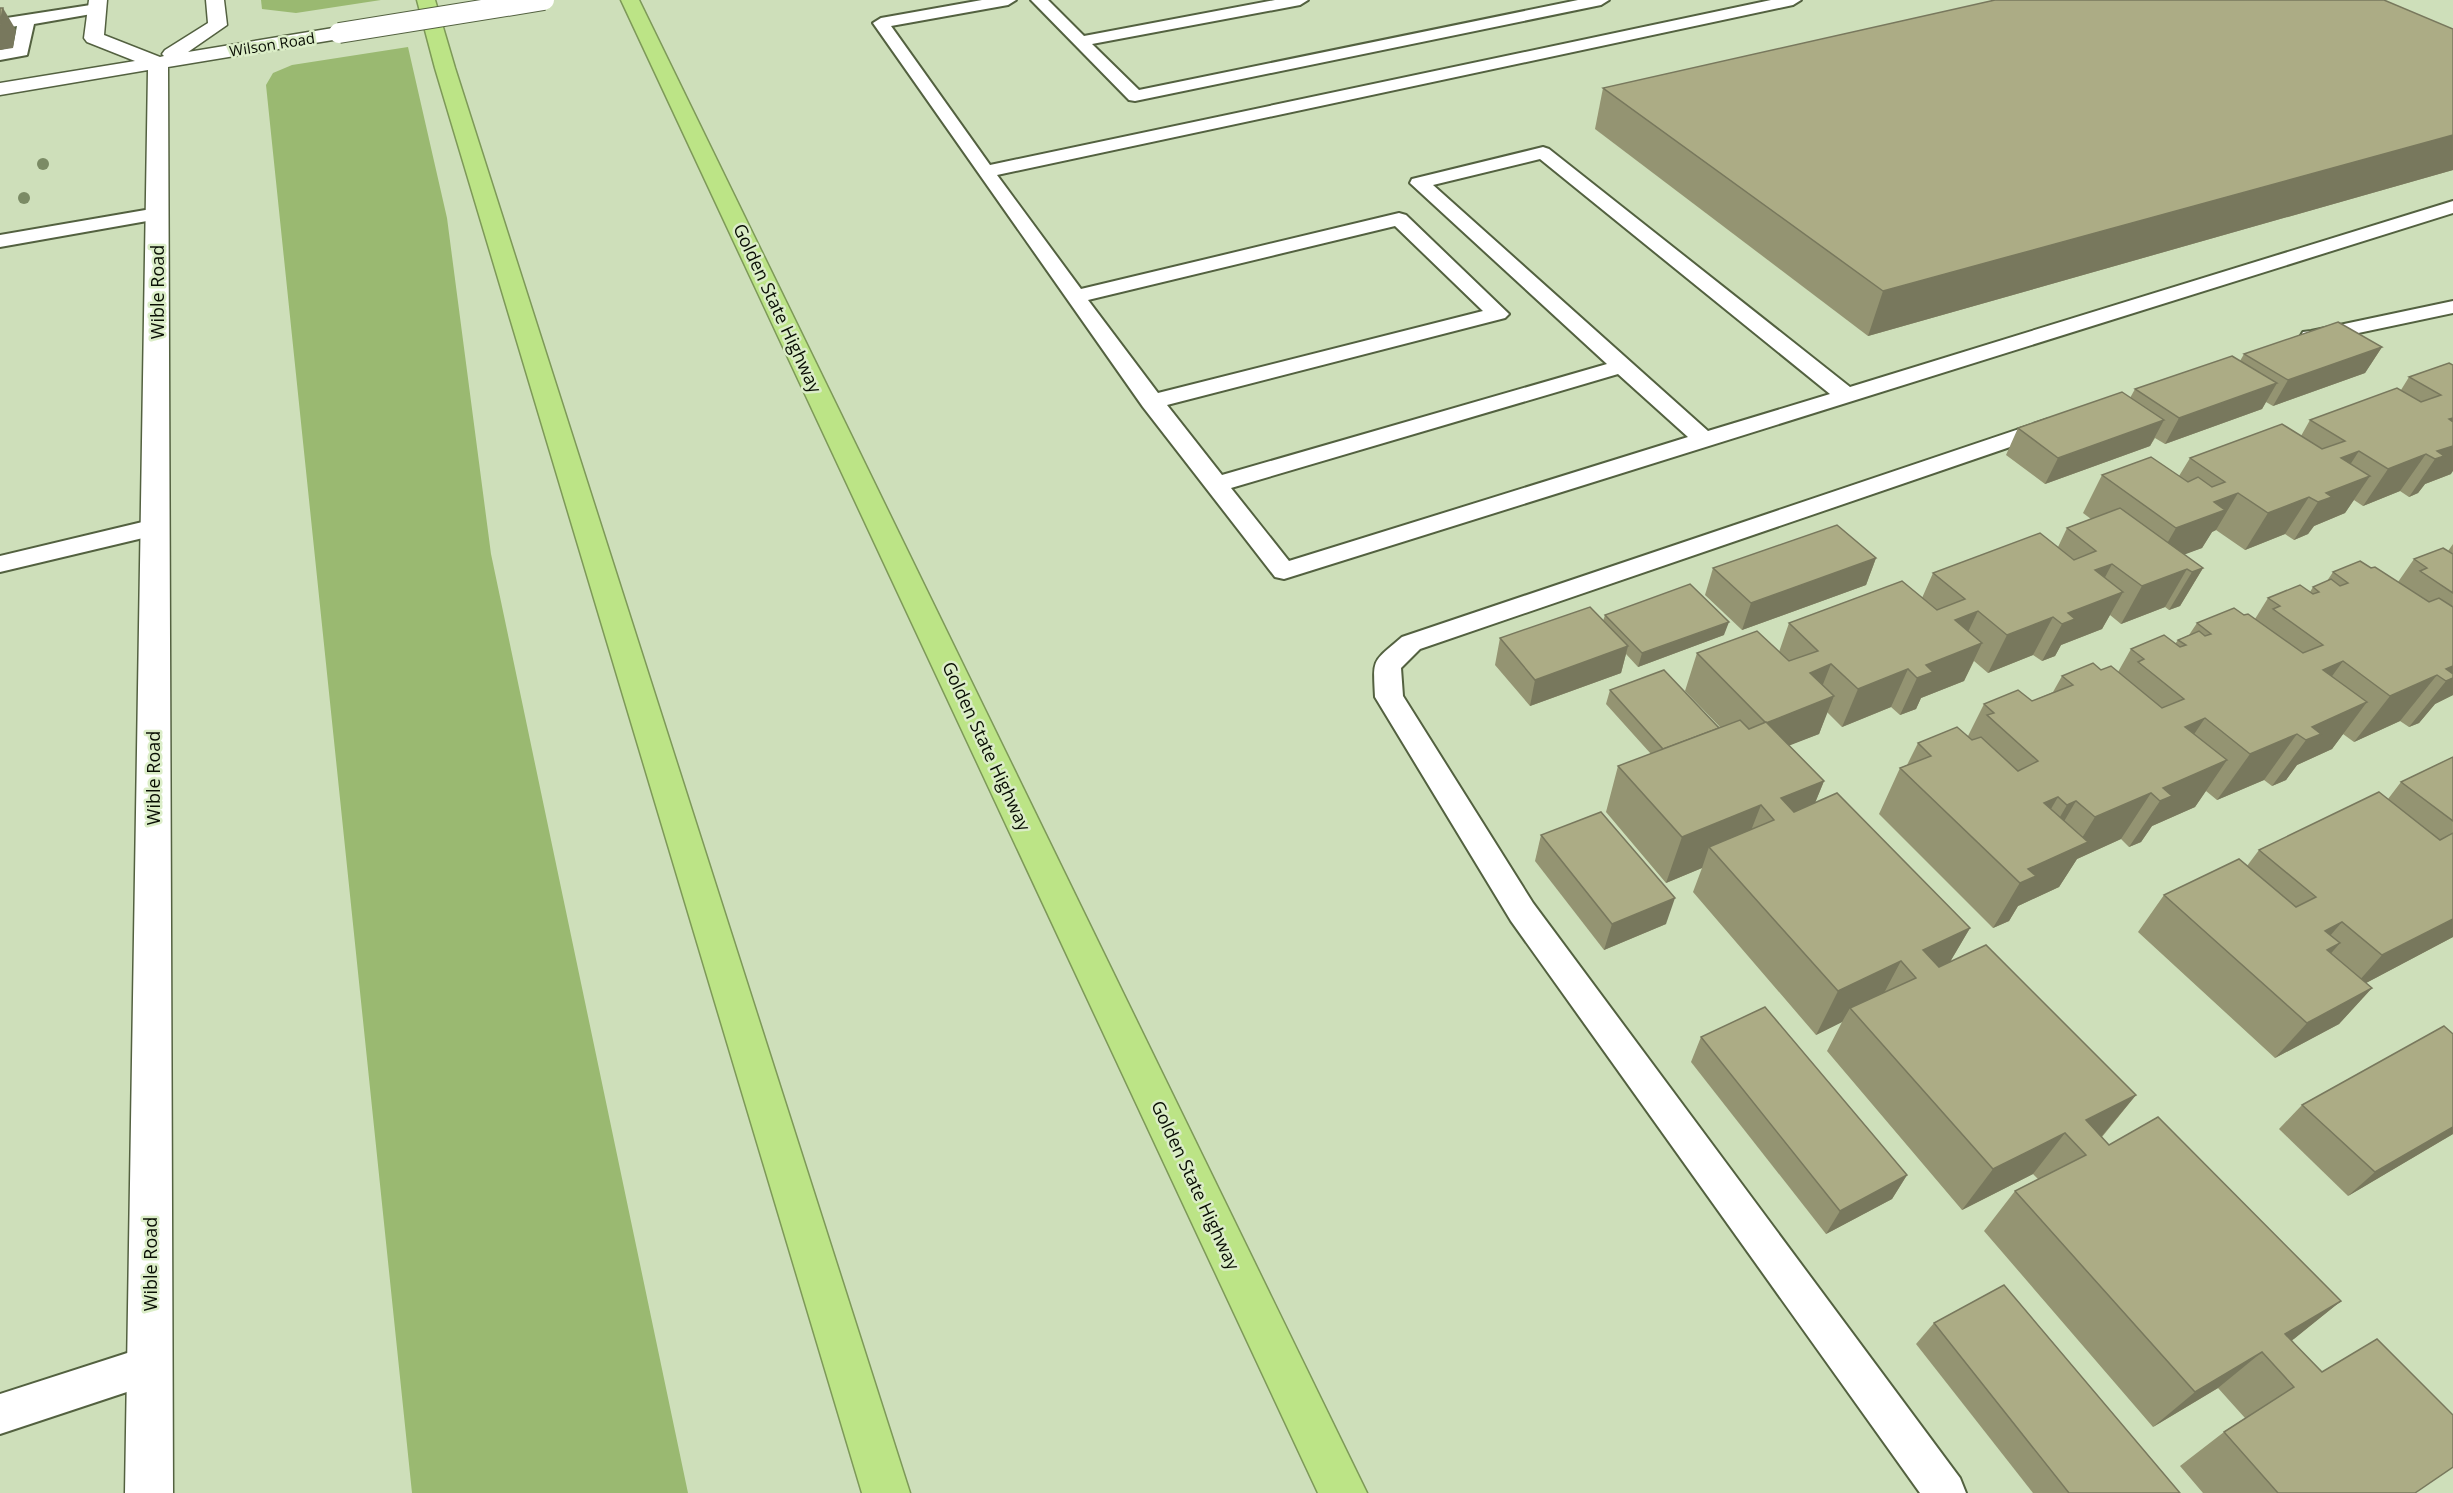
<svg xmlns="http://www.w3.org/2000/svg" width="2453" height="1493" viewBox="0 0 2453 1493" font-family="'Open Sans',sans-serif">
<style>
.green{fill:#9ab971}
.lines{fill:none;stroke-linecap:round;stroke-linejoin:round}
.lane-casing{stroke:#536140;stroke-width:4}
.secondary-casing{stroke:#536140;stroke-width:3}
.highway-casing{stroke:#7d9958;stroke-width:3}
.lane{fill:#fff;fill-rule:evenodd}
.secondary{fill:#fff;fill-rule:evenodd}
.highway{fill:#bce486;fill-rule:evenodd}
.secondary-bridge-casing{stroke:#536140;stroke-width:22;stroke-linecap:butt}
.secondary-bridge{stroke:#fff;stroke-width:20}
.tree{fill:#7b8b65}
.wall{fill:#949472}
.shaded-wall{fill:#78785d}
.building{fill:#acac85;stroke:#78785d;stroke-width:1.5}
.labels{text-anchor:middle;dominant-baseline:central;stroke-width:5;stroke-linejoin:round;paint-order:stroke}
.far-street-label{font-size:15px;fill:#090e04;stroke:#dbedc7}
.street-label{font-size:18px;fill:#090e04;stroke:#dbedc7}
</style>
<rect width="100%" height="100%" fill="#cedfba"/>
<g class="green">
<polygon points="261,0 381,0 296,13 262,9"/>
<polygon points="408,47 447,218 491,554 688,1493 412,1493 266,85 273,73 292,65"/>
</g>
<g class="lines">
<defs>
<g id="lane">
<path d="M982,0H1016L1008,5L891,26L990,165L1771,0H1801L1793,5L997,175L1081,289L1399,213L1406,215L1509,314L1505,318L1167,405L1222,475L1607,364L1410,183L1412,179L1543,147L1549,149L1850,387L2453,201V213L1284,579L1275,577L1143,407L873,23L881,18ZM1540,159L1830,394L1708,431L1433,185ZM1395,226L1483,311L1158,393L1088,300ZM1618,374L1688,437L1289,561L1231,488Z"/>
<polygon points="1031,0 1048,0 1084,36 1275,0 1308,0 1300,5 1092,44 1139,90 1578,0 1609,0 1601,5 1135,101 1129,100"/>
<polygon points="97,4 105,9 103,12 34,24 27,55 0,60 0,50 13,47 17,26 0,29 0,19"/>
<polygon points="157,208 164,210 167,214 164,218 0,247 0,235"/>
<polygon points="2453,301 2453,313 2311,343 2303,342 2300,337 2303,332 2311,331"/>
<path d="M2049,419L2057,421L2061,426L2057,431L1420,649L1401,668L1403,696L1533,903L1960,1478L1966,1493H1920L1511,921L1375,697C1373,657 1372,663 1402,637Z"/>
<polygon points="155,519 164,521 167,527 164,533 0,572 0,556"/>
<polygon points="149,1346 163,1352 169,1366 163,1380 0,1434 0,1394"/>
</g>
<polygon id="secondary" points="89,0 107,0 104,35 160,57 164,56 162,54 165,50 208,23 206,0 224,0 227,25 188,52 339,27 346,29 348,33 346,37 339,39 168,67 173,1493 125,1493 148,70 0,95 0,83 135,61 87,42 84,38"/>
<g id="highway">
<polygon points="417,0 435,0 455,68 910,1493 862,1493 435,68"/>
<polygon points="621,0 639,0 1367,1493 1318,1493"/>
</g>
</defs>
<use href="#lane" class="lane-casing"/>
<use href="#secondary" class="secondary-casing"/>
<use href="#highway" class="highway-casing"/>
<use href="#lane" class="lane"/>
<use href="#secondary" class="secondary"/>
<use href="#highway" class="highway"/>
<defs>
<polyline id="secondary-bridge" points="339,33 544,0"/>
</defs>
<use href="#secondary-bridge" class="secondary-bridge-casing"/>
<use href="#secondary-bridge" class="secondary-bridge"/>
</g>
<g class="tree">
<circle cx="43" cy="164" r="6"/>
<circle cx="24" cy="198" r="6"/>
</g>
<g class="wall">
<polygon points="2453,29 2453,170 1868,336 1595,129 1603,88"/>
<polygon points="2382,347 2365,373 2273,406 2266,402 2262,409 2165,444 2155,438 2150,446 2045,484 2006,455 2018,428 2130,398 2135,389 2240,361 2244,354"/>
<polygon points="2449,363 2451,474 2425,484 2418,493 2409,497 2400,491 2363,506 2354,500 2345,513 2314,526 2308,534 2294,540 2285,534 2245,550 2216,530 2212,532 2202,548 2184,554 2203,568 2180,606 2169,610 2165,607 2121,624 2110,615 2102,629 2061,645 2055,656 2042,661 2033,655 1988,673 1974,661 1964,681 1921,698 1916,709 1900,715 1891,707 1842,727 1827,712 1819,734 1789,745 1824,781 1815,803 1970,928 1950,962 2136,1095 2102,1137 2109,1145 2341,1301 2292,1340 2415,1493 2203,1493 2180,1466 2224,1432 2245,1418 2218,1388 2153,1427 1984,1231 2015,1191 2038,1179 2033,1174 1962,1210 1827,1051 1842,1022 1816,1035 1693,892 1702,868 1666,883 1606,812 1618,766 1651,754 1606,704 1610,690 1720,727 1685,691 1697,653 1779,652 1789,623 1922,598 1933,573 2058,547 2067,528 2091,519 2083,513 2102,475 2179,476 2190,458 2301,436 2310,420 2401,390 2409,377"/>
<polygon points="2453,544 2453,695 2435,704 2419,723 2409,727 2400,721 2354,742 2343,734 2332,749 2297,765 2286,780 2272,786 2264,780 2217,800 2206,791 2195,807 2152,826 2141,842 2129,847 2121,839 2077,859 2059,887 2018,906 2009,921 1993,928 1879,814 1900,768 1907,765 1918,743 1968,736 1984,704 2032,701 2053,692 2062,676 2101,670 2118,672 2131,649 2175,644 2178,640 2189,635 2197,623 2244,615 2255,619 2268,598 2310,592 2313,587 2327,581 2333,572 2371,568 2398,582 2414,559 2448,551"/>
<polygon points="1876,558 1866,585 1742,630 1705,595 1713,568"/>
<polygon points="1605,615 1724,635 1638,667 1626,654 1621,673 1530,706 1495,665 1500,638 1603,621"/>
<polygon points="2453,757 2453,937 2366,983 2372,988 2339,1024 2275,1058 2138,932 2164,895 2247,866 2259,850 2388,799 2401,782"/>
<polygon points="1541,835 1666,924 1604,950 1535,861"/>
<polygon points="1701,1037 1907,1175 1892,1199 1826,1234 1691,1062"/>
<polygon points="2302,1105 2453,1134 2348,1196 2279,1129"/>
<polygon points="1934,1323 2180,1493 2033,1493 1916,1344"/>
</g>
<g class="shaded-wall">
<polygon points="3,8 16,30 13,48 0,50 0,25"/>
<polygon points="2453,135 2453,170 1868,336 1883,291"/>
<polygon points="2382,347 2365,373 2273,406 2288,380"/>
<polygon points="2277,383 2262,409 2165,444 2179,418"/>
<polygon points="2453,418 2453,433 2426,454 2400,491 2363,506 2388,469 2449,419"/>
<polygon points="2164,420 2150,446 2045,484 2058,458"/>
<polygon points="2453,446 2453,471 2451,474 2425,484 2418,493 2409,497 2435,459 2437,451"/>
<polygon points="2359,451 2335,488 2341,458"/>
<polygon points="2370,476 2345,513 2314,526 2308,534 2294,540 2318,502 2326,493"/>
<polygon points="2238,493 2216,530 2212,532 2202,548 2154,566 2176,528 2214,502"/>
<polygon points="2309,497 2285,534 2245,550 2268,513"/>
<polygon points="1876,558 1866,585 1742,630 1751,603"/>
<polygon points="2112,564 2092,602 2095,570"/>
<polygon points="2203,568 2180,606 2169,610 2192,572"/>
<polygon points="2187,569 2165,607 2121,624 2142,586"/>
<polygon points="2123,592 2102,629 2061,645 2055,656 2042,661 2068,613"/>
<polygon points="1978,611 1960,649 1955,620"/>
<polygon points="2053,617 2033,655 1988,673 2007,635"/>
<polygon points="1729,622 1724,635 1638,667 1642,653"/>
<polygon points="1982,643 1964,681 1921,698 1916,709 1900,715 1917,678 1926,665"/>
<polygon points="1628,646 1621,673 1530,706 1535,680"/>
<polygon points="2343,661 2309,708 2323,670"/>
<polygon points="1831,664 1816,702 1834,696 1819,734 1752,760 1766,723 1810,673"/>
<polygon points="2453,666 2453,695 2435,704 2419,723 2409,727 2446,681 2446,669"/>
<polygon points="1908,669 1891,707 1842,727 1858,689"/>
<polygon points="2437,675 2400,721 2354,742 2390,696"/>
<polygon points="2367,702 2332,749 2297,765 2286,780 2272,786 2306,740 2312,727"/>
<polygon points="2205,718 2174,764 2185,727"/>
<polygon points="2297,734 2264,780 2217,800 2250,754"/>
<polygon points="2227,760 2195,807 2152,826 2141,842 2129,847 2160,801 2163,788"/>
<polygon points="1824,781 1805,827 1774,820 1781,798"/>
<polygon points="2151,793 2121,839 2077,859 2059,887 2018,906 2009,921 1993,928 2028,869 2077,846 2095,817"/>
<polygon points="2058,797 2031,843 2044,803"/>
<polygon points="2076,801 2049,847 2040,851 2067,805"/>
<polygon points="1761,805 1743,851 1709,847 1702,868 1666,883 1682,837"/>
<polygon points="1675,898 1666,924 1604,950 1612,924"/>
<polygon points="2453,919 2453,937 2349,992 2382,955"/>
<polygon points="2342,922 2310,959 2325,931"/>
<polygon points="1970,928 1944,972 1916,978 1923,950"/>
<polygon points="2340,943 2308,980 2327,950"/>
<polygon points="1901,961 1877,1006 1850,1008 1842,1022 1816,1035 1838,991"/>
<polygon points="2372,988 2339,1024 2275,1058 2307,1023"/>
<polygon points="2136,1095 2101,1137 2086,1120"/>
<polygon points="2453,1127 2453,1134 2348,1196 2375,1172"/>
<polygon points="2065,1133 2033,1174 1962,1210 1993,1169"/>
<polygon points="1907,1175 1892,1199 1826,1234 1840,1211"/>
<polygon points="2341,1301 2294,1339 2266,1356 2285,1334"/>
<polygon points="2262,1352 2218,1388 2153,1427 2195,1392"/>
</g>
<g class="building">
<polygon points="1995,0 2384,0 2453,29 2453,135 1883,291 1603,88"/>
<polygon points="0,8 3,8 0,25"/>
<polygon points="2338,322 2382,347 2288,380 2244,354"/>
<polygon points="2232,356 2277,383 2179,418 2135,389"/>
<polygon points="2449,363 2453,365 2453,418 2449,419 2453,422 2453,446 2437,451 2444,456 2435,459 2426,454 2388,469 2359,451 2341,458 2370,476 2326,493 2332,497 2318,502 2309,497 2268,513 2238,493 2214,502 2225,510 2176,528 2102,475 2151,457 2188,482 2198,477 2212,487 2225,482 2190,458 2282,424 2322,449 2345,441 2310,420 2397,388 2421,402 2441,395 2409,377"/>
<polygon points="2122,392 2164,420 2058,458 2018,428"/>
<polygon points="2120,508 2203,568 2192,572 2187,569 2142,586 2112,564 2095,570 2123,592 2068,613 2075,619 2062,624 2053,617 2007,635 1978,611 1955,620 1982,643 1926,665 1933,672 1917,678 1908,669 1858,689 1831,664 1810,673 1834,696 1766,723 1697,653 1757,631 1789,661 1818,651 1789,623 1902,581 1937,610 1965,599 1933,573 2040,533 2074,560 2096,551 2067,528"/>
<polygon points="1837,525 1876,558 1751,603 1713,568"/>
<polygon points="2443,548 2453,554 2453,593 2420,571 2427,568 2414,559"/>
<polygon points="2360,561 2371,568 2375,567 2429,602 2439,598 2453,607 2453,666 2446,669 2453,674 2453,678 2446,681 2437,675 2390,696 2343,661 2323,670 2367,702 2312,727 2321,734 2306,740 2297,734 2250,754 2205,718 2185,727 2227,760 2163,788 2172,796 2160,801 2151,793 2095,817 2076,801 2067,805 2058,797 2044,803 2088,842 2028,869 2036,876 2020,883 1900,768 1931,756 1918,743 1957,727 1972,740 1981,737 2018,771 2038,761 1987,715 1994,713 1984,704 2018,690 2032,701 2073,685 2062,676 2093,663 2101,670 2111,666 2162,708 2184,699 2138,662 2144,659 2131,649 2164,635 2180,647 2186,645 2178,640 2199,631 2205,636 2211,634 2197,623 2234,608 2244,615 2248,614 2303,653 2323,645 2273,609 2280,606 2268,598 2300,585 2313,594 2319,592 2313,587 2331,579 2340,586 2348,583 2333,572"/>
<polygon points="1690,584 1729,622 1642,653 1605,615"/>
<polygon points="1590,607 1628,646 1535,680 1500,638"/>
<polygon points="1664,670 1719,728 1663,749 1610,690"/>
<polygon points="1740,720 1749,729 1766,722 1824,781 1781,798 1794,812 1837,793 1970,928 1923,950 1939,967 1986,945 2136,1095 2086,1120 2109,1145 2158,1117 2341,1301 2285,1334 2322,1372 2377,1339 2453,1415 2453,1467 2415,1493 2278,1493 2224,1432 2294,1387 2262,1352 2195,1392 2015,1191 2086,1155 2065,1133 1993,1169 1850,1008 1916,978 1901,961 1838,991 1709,847 1774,820 1761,805 1682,837 1618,766"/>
<polygon points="2453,757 2453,821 2401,782"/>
<polygon points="2379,792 2440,840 2453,833 2453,919 2382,955 2342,922 2325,931 2340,943 2327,950 2372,988 2307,1023 2164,895 2239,859 2296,907 2316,897 2259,850"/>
<polygon points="1601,812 1675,898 1612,924 1541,835"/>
<polygon points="1765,1007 1907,1175 1840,1211 1701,1037"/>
<polygon points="2444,1026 2453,1034 2453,1127 2375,1172 2302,1105"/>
<polygon points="2004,1285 2180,1493 2069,1493 1934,1323"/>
</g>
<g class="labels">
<g class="far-street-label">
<text transform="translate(272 44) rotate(-9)">Wilson Road</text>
</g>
<g class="street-label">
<text transform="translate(157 292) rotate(-90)">Wible Road</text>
<text transform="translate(778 308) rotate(65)">Golden State Highway</text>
<text transform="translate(987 746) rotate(65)">Golden State Highway</text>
<text transform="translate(153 778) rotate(-90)">Wible Road</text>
<text transform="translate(1196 1185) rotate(65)">Golden State Highway</text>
<text transform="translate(150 1264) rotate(-90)">Wible Road</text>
</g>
</g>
</svg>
